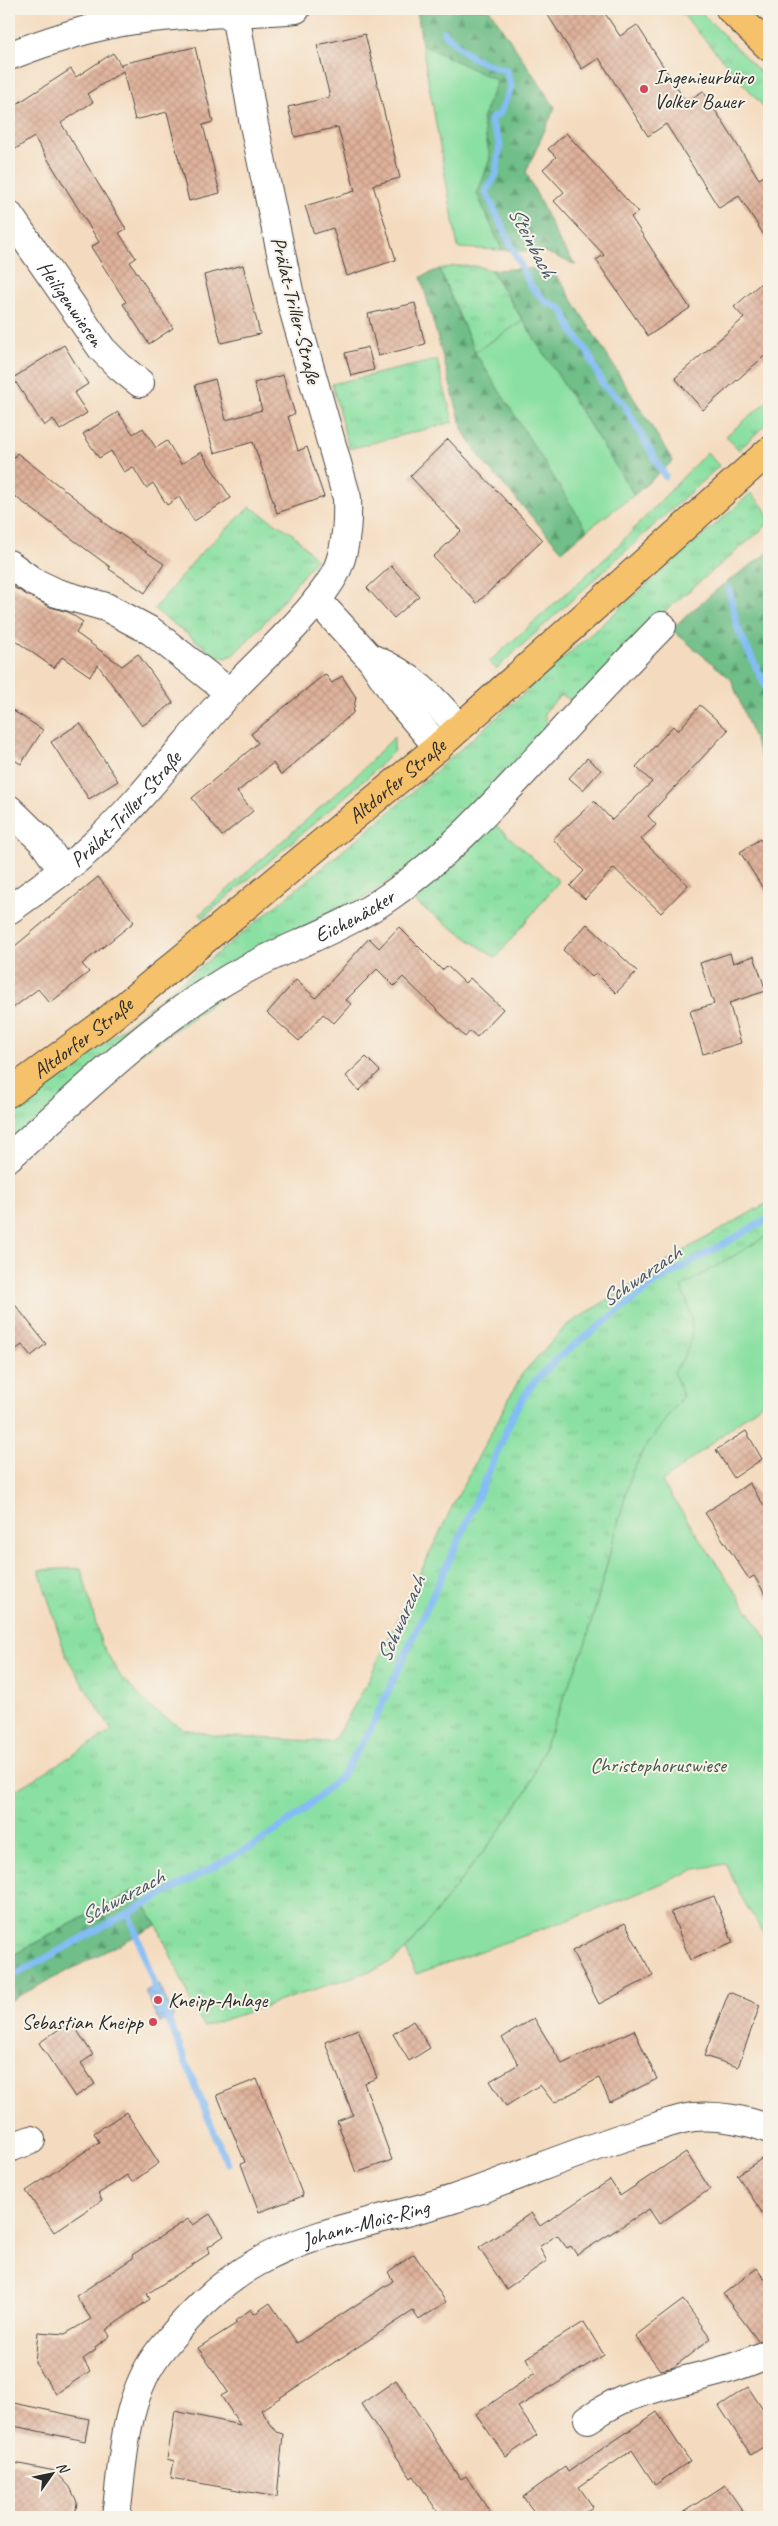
<svg xmlns="http://www.w3.org/2000/svg" width="778" height="2526" viewBox="0 0 778 2526" font-family="Caveat,sans-serif">
<style>
.grass{fill:url(#grass-tufts);stroke:#5a8666}
.forest{fill:url(#forest-firs);stroke:#4d745a}
.park{fill:#8ae0a2;stroke:#5a8666}
.water{fill:url(#water-waves);stroke:#587490}
.lines{fill:none;stroke-linecap:round;stroke-linejoin:round}
.stream{stroke:#84bcf5;stroke-width:7}
.building{fill:url(#building-cross-hatch)}
.minor-casing{stroke:#494541;stroke-width:30}
.major-casing{stroke:#494541;stroke-width:30}
.minor{stroke:#fff;stroke-width:28}
.major{stroke:#f5c16b;stroke-width:28}
.poi-dot{fill:#d1495b;stroke:#f7f3e8;stroke-width:2}
.labels{text-anchor:middle;dominant-baseline:central;stroke-width:4;stroke-linejoin:round;paint-order:stroke}
.poi-label{font-size:21px;fill:#2b2b2b;stroke:#f7f3e8;text-anchor:start}
.street-label{font-size:21px;fill:#2b2b2b;stroke:#f7f3e8}
.park-label{font-size:21px;fill:#435849;stroke:#f7f3e8}
.water-label{font-size:22px;font-style:italic;fill:#465668;stroke:#f7f3e8}
</style>
<defs>
<pattern id="grass-tufts" width="24" height="20" patternUnits="userSpaceOnUse" patternTransform="scale(1.25)"><rect width="24" height="20" fill="#8ae0a2"/><path d="M3 7l-1-3M5 7V3M7 7l1-3M15 17l-1-3M17 17v-4M19 17l1-3" fill="none" stroke="#77c08c"/></pattern>
<pattern id="forest-firs" width="22" height="20" patternUnits="userSpaceOnUse" patternTransform="scale(1.25)"><rect width="22" height="20" fill="#6fbe88"/><path d="M5 1l3.5 6h-7zM16 11l3.5 6h-7z" fill="#5b9b6f"/></pattern>
<pattern id="water-waves" width="16" height="10" patternUnits="userSpaceOnUse" patternTransform="scale(1.25)"><rect width="16" height="10" fill="#84bcf5"/><path d="M0 5q4-4 8 0t8 0" fill="none" stroke="#6c99c7"/></pattern>
<pattern id="building-cross-hatch" width="8" height="8" patternUnits="userSpaceOnUse" patternTransform="scale(1.25)"><rect width="8" height="8" fill="#deb19a"/><path d="M0 0l8 8M0 8l8-8" fill="none" stroke="#bf9885"/></pattern>
</defs>
<rect width="100%" height="100%" fill="#f7f3e8"/>
<filter id="ink" filterUnits="userSpaceOnUse"><feTurbulence type="fractalNoise" baseFrequency=".02" numOctaves="2"/><feDisplacementMap in="SourceGraphic" scale="10" xChannelSelector="R" yChannelSelector="G"/><feConvolveMatrix kernelMatrix="1 2 1 2 8 2 1 2 1" color-interpolation-filters="sRGB"/></filter>
<filter id="wash" filterUnits="userSpaceOnUse"><feTurbulence type="fractalNoise" baseFrequency=".0096" numOctaves="4" result="noise"/><feDisplacementMap in="SourceGraphic" scale="20" xChannelSelector="R" yChannelSelector="G"/><feGaussianBlur stdDeviation="1.12" result="paint"/><feColorMatrix in="noise" values="0 0 0 0 0 0 0 0 0 0 0 0 0 0 0 0 0 1.4 0 .05"/><feComposite in="paint" operator="in"/></filter>
<g filter="url(#wash)">
<rect width="100%" height="100%" fill="#f4dbbf"/>
<g class="grass">
<polygon points="678,9 698,9 769,81 769,113"/>
<polygon points="455,266 475,266 491,270 523,321 475,352 439,269"/>
<polygon points="437,360 453,422 349,449 332,384"/>
<polygon points="769,400 769,421 739,450 726,436"/>
<polygon points="707,452 719,466 496,669 489,662 608,556"/>
<path d="M751,493C759,502 773,514 766,526L658,617L575,702L561,695L544,713L549,731L467,815L415,863L9,1145V1119L249,928L379,821Z"/>
<polygon points="250,507 293,534 316,559 266,621 234,654 226,658 216,656 154,609 200,554"/>
<polygon points="394,737 394,751 370,775 203,918 200,914 358,774"/>
<polygon points="492,822 559,881 496,958 420,906 411,896"/>
<polygon points="769,1202 769,1318 632,1472 586,1642 528,1789 495,1837 406,1950 394,1960 376,1969 203,2027 157,1925 135,1890 9,1957 9,1794 112,1731 66,1656 39,1570 81,1568 101,1643 121,1677 153,1710 184,1729 217,1736 333,1742 364,1689 454,1503 522,1374 566,1326 690,1247"/>
</g>
<g class="forest">
<polygon points="417,9 489,9 555,107 526,172 560,243 576,265 545,252 502,250 477,194 490,158 482,119 497,81 422,45"/>
<polygon points="439,269 475,352 587,530 562,551 485,464 463,431 421,277"/>
<path d="M491,270C508,270 535,265 551,273C561,278 567,292 573,301L673,461L634,495Z"/>
<polygon points="769,552 769,777 731,679 671,629 720,587"/>
<polygon points="135,1890 157,1925 9,2001 9,1957"/>
</g>
<g class="park">
<polygon points="422,45 497,81 482,119 490,158 477,194 502,250 458,248"/>
<polygon points="523,321 634,495 587,530 475,352"/>
<path d="M769,1235V1398L662,1482L769,1642V1942L743,1900L726,1864L696,1869L615,1903L416,1974L406,1950L495,1837L528,1789L586,1642L632,1472L645,1448L683,1395L674,1372C697,1340 696,1323 681,1287Z"/>
</g>
<polygon class="water" points="159,1984 174,2017 160,2023 145,1991"/>
<g class="lines">
<g class="stream">
<path d="M444,32C466,55 475,62 506,70L511,87L500,113L490,120L500,144L496,174L486,192L530,285L545,301L562,309L573,332L587,351L603,385L623,403L665,476"/>
<polyline points="729,589 737,627 769,694"/>
<polyline points="129,1913 157,1992"/>
<polyline points="9,1978 261,1841 302,1812 343,1774 369,1732 462,1533 515,1411 533,1383 560,1356 655,1283 769,1218"/>
<polyline points="165,2011 227,2164"/>
</g>
</g>
<g id="blocks">
<g class="building">
<polygon points="544,9 602,9 620,36 637,25 686,102 703,91 759,179 769,173 769,243 739,196 719,208 666,124 648,136 599,58 582,69"/>
<polygon points="365,34 400,178 373,185 396,260 347,276 333,228 314,234 305,206 355,191 338,127 295,137 288,107 330,97 317,45"/>
<polygon points="195,47 213,122 203,125 220,193 189,201 167,112 135,120 123,71 87,94 93,102 61,123 126,229 119,233 136,258 130,262 173,328 149,344 123,304 126,302 91,247 99,242 34,137 9,153 9,109 71,69 76,77 113,53 122,67 121,64"/>
<polygon points="566,133 638,212 631,217 690,308 648,336 596,260 604,255 554,201 564,192 543,169 556,157 548,149"/>
<polygon points="243,265 260,334 221,343 204,275"/>
<polygon points="769,276 769,352 703,410 675,378 744,318 734,307"/>
<polygon points="415,303 425,344 378,356 368,314"/>
<polygon points="64,345 88,384 74,393 87,413 60,430 53,419 44,426 13,378"/>
<polygon points="368,347 374,370 351,376 345,353"/>
<polygon points="283,375 295,414 288,416 298,451 307,447 324,497 277,513 253,442 214,453 195,385 215,379 226,420 262,410 254,383"/>
<polygon points="118,412 133,434 143,428 156,448 167,441 181,464 201,452 231,498 194,521 179,497 167,505 153,483 146,488 133,467 124,472 111,451 99,458 83,434"/>
<polygon points="448,439 543,540 477,603 433,557 461,531 410,476"/>
<polygon points="17,453 103,520 101,521 164,564 145,593 109,569 110,567 9,492 9,464"/>
<polygon points="391,566 419,596 394,618 367,588"/>
<polygon points="9,585 50,607 68,612 83,622 76,633 122,666 138,654 173,703 142,726 98,665 90,676 62,657 54,668 9,636"/>
<polygon points="325,674 332,683 342,676 356,697 353,713 281,775 273,763 237,792 253,811 222,836 192,798 258,743 251,734"/>
<polygon points="700,705 728,730 648,816 656,825 641,839 688,885 661,913 614,868 585,899 570,886 584,871 553,839 594,801 612,820 652,782 636,767 673,726 678,731"/>
<polygon points="9,708 43,730 21,764 9,757"/>
<polygon points="80,723 118,781 89,799 51,742"/>
<polygon points="587,758 601,770 583,790 569,778"/>
<polygon points="760,839 769,854 769,898 740,852"/>
<polygon points="98,877 134,922 82,964 89,972 50,1003 38,989 9,1011 9,951"/>
<polygon points="587,924 637,971 616,993 596,973 592,977 563,950"/>
<polygon points="399,927 442,970 447,966 465,983 470,978 503,1009 477,1037 470,1031 465,1037 403,977 394,986 377,969 346,1000 351,1004 334,1023 323,1014 299,1041 267,1013 296,980 316,998 369,938 379,948"/>
<polygon points="730,953 733,963 754,956 766,991 729,1003 741,1043 703,1054 690,1011 714,1004 700,963"/>
<polygon points="366,1057 380,1071 359,1091 346,1076"/>
<polygon points="9,1297 46,1344 31,1356 22,1345 9,1354"/>
<polygon points="746,1431 762,1459 734,1478 716,1450"/>
<polygon points="749,1483 769,1513 769,1600 754,1576 749,1579 705,1513"/>
<polygon points="714,1896 733,1943 690,1960 671,1912"/>
<polygon points="625,1923 653,1976 599,2004 572,1951"/>
<polygon points="729,1992 760,2005 738,2067 704,2056"/>
<polygon points="534,2018 562,2064 634,2030 657,2079 610,2102 599,2078 554,2103 540,2085 506,2106 490,2081 519,2064 502,2038"/>
<polygon points="71,2021 93,2055 81,2063 95,2084 75,2097 39,2043"/>
<polygon points="413,2021 430,2048 409,2061 393,2034"/>
<polygon points="358,2029 377,2078 364,2083 392,2160 356,2173 337,2121 353,2115 325,2042"/>
<polygon points="257,2079 303,2196 259,2212 241,2164 245,2162 217,2095"/>
<polygon points="126,2112 159,2163 132,2182 127,2175 98,2194 102,2200 54,2232 26,2191 99,2142 94,2133"/>
<polygon points="686,2152 710,2189 659,2224 649,2209 577,2255 571,2246 567,2248 557,2235 539,2247 547,2261 506,2289 479,2248 531,2213 540,2226 610,2180 620,2196"/>
<polygon points="769,2154 769,2223 737,2175"/>
<polygon points="210,2214 224,2236 208,2247 210,2253 147,2294 150,2299 106,2330 110,2336 95,2347 96,2350 83,2359 90,2371 56,2394 35,2363 38,2332 65,2334 91,2319 76,2296 133,2258 132,2255 188,2219 193,2225"/>
<polygon points="414,2254 446,2302 419,2320 413,2311 261,2410 276,2432 283,2434 277,2497 171,2478 174,2461 167,2459 175,2411 240,2425 221,2396 228,2392 198,2348 237,2323 235,2321 251,2309 254,2314 270,2303 297,2343 393,2281 388,2272"/>
<polygon points="757,2268 769,2285 769,2338 758,2341 723,2294"/>
<polygon points="683,2300 711,2338 674,2367 660,2370 635,2336"/>
<polygon points="584,2322 604,2355 518,2407 537,2435 506,2457 476,2414 535,2373 526,2358"/>
<polygon points="396,2380 461,2479 466,2476 493,2517 441,2517 414,2476 411,2478 361,2404"/>
<polygon points="748,2387 769,2419 769,2443 751,2455 719,2406"/>
<polygon points="9,2402 89,2419 85,2441 9,2425"/>
<polygon points="657,2412 690,2461 655,2485 632,2450 579,2487 593,2507 577,2517 538,2517 523,2497 565,2467 568,2472"/>
<polygon points="9,2462 55,2471 70,2487 77,2502 75,2517 9,2517"/>
<polygon points="725,2485 747,2517 676,2517"/>
</g>
</g>
</g>
<g filter="url(#ink)">
<use href="#blocks" fill-opacity="0" stroke="#494541" stroke-width="1"/>
<g class="lines">
<defs>
<g id="minor">
<path d="M9,56C45,42 83,29 122,22C179,12 238,15 296,9"/>
<path id="s1" d="M9,215L102,349L120,367L140,383"/>
<polyline points="9,564 34,582 57,593 106,607 151,631 230,693"/>
<polyline points="317,600 371,659 399,701 438,747"/>
<path d="M373,659C410,674 434,698 459,728"/>
<polyline points="9,809 42,841 63,871"/>
<path id="s2" d="M9,910C35,891 62,873 87,851C140,803 183,744 231,691C263,657 308,618 332,579C346,556 348,525 347,498L292,305L254,125L235,13"/>
<path id="s3" d="M9,1157C78,1097 145,1029 223,982C276,949 338,933 390,896C451,853 502,796 553,741C588,702 625,664 662,626"/>
<polyline points="9,2148 31,2140"/>
<path d="M588,2419C601,2411 614,2402 629,2397C675,2379 725,2375 769,2353"/>
<path id="s4" d="M116,2517C123,2461 124,2394 162,2348C188,2316 220,2283 256,2263C313,2230 390,2219 453,2199C515,2178 575,2152 637,2133C655,2128 675,2119 694,2117C718,2115 747,2120 769,2129"/>
</g>
<g id="major">
<polyline points="730,9 769,47"/>
<path id="s5" d="M9,1093L104,1023L438,747L769,451"/>
</g>
</defs>
<use href="#minor" class="minor-casing"/>
<use href="#major" class="major-casing"/>
<use href="#minor" class="minor"/>
<use href="#major" class="major"/>
</g>
</g>
<g class="poi-dot">
<circle cx="644" cy="89" r="5"/>
<circle cx="158" cy="2000" r="5"/>
<circle cx="153" cy="2022" r="5"/>
</g>
<g class="labels">
<g class="poi-label">
<text x="654" y="77">Ingenieurbüro<tspan x="654" dy="24">Volker Bauer</tspan></text>
<text x="168" y="2000">Kneipp-Anlage</text>
<text x="143" y="2022" text-anchor="end">Sebastian Kneipp</text>
</g>
<g class="street-label">
<text stroke="none"><textPath href="#s1" startOffset="108">Heiligenwiesen</textPath></text>
<text transform="translate(296 310) rotate(76)">Prälat-Triller-Straße</text>
<text stroke="none"><textPath href="#s5" startOffset="498">Altdorfer Straße</textPath></text>
<text stroke="none"><textPath href="#s2" startOffset="155">Prälat-Triller-Straße</textPath></text>
<text stroke="none"><textPath href="#s3" startOffset="424">Eichenäcker</textPath></text>
<text stroke="none"><textPath href="#s5" startOffset="92">Altdorfer Straße</textPath></text>
<text stroke="none"><textPath href="#s4" startOffset="422">Johann-Mois-Ring</textPath></text>
</g>
<g class="park-label">
<text x="658" y="1765">Christophoruswiese</text>
</g>
<g class="water-label">
<text transform="translate(532 242) rotate(62)">Steinbach</text>
<text transform="translate(641 1276) rotate(-34)">Schwarzach</text>
<text transform="translate(401 1619) rotate(-66)">Schwarzach</text>
<text transform="translate(122 1897) rotate(-28)">Schwarzach</text>
</g>
</g>
<rect width="778" height="2526" fill="none" stroke="#f7f3e8" stroke-width="30"/>
<g transform="translate(52 2474) rotate(57)" stroke="#f7f3e8" stroke-width="4" paint-order="stroke">
<path d="M0-4L9 19L0 12L-9 19Z" fill="#2b2b2b"/>
<text y="-8" font-size="14" font-weight="bold" text-anchor="middle" fill="#2b2b2b">N</text>
</g>
</svg>
